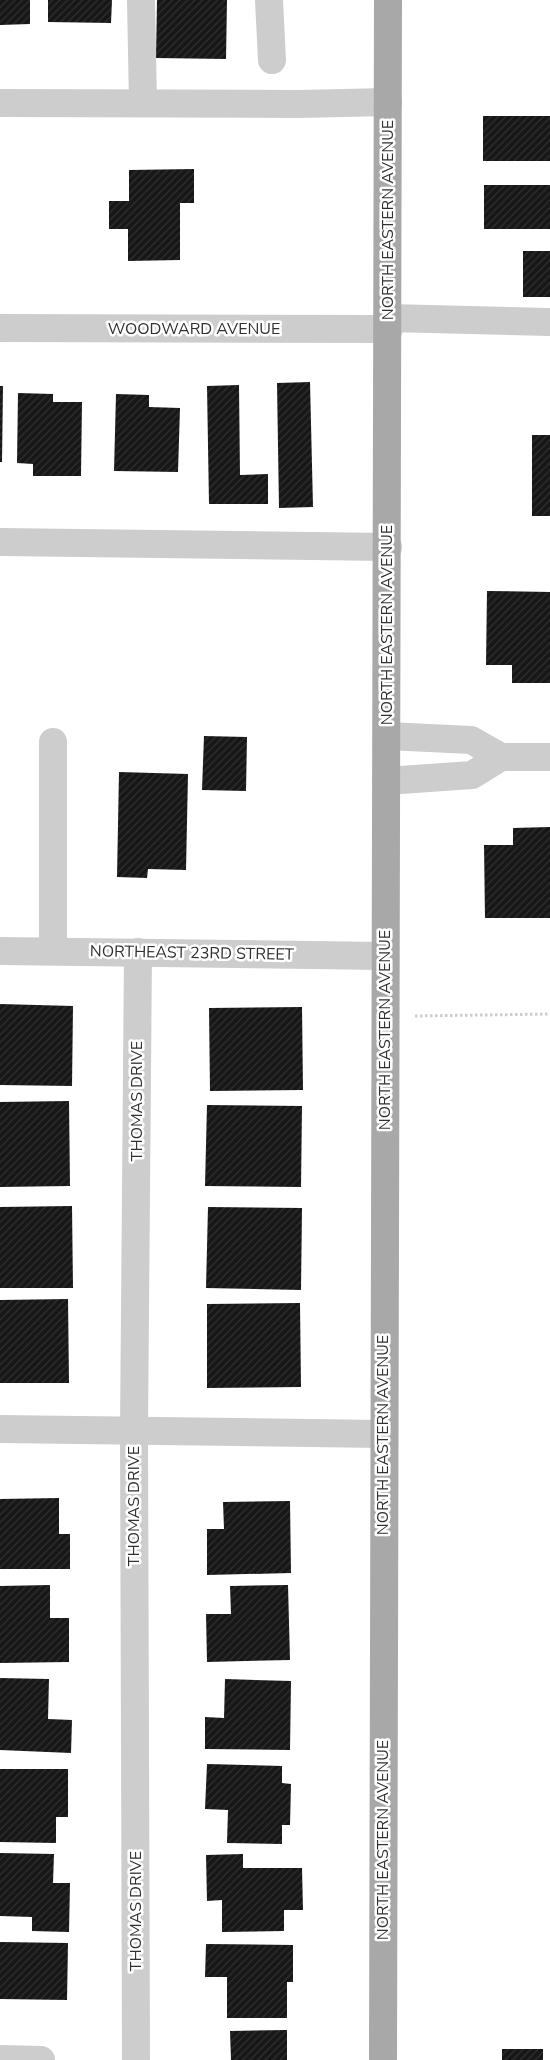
<svg xmlns="http://www.w3.org/2000/svg" width="550" height="2060" viewBox="0 0 550 2060" font-family="'Nunito Sans',sans-serif">
<style>
.building{fill:url(#building-hatch)}
.lines{fill:none;stroke-linecap:round;stroke-linejoin:round}
.path{stroke:#cdcdcd;stroke-width:3;stroke-dasharray:2.5 2.5;stroke-linecap:butt}
.minor{stroke:#cdcdcd;stroke-width:28}
.major{stroke:#a8a8a8;stroke-width:28}
.labels{text-anchor:middle;dominant-baseline:central;stroke-width:5;stroke-linejoin:round;paint-order:stroke}
.street-label{font-size:16px;fill:#303030;stroke:#fff}
</style>
<defs>
<pattern id="building-hatch" width="6" height="6" patternUnits="userSpaceOnUse" patternTransform="scale(1.25)"><rect width="6" height="6" fill="#171717"/><path d="M-1 1l2-2M0 6l6-6M5 7l2-2" fill="none" stroke="#303030"/></pattern>
</defs>
<rect width="100%" height="100%" fill="#fff"/>
<g class="building">
<polygon points="0,0 30,0 30,24 0,25"/>
<polygon points="48,0 112,0 111,23 48,22"/>
<polygon points="157,0 227,0 226,59 156,58"/>
<rect x="483" y="116" width="67" height="45"/>
<polygon points="194,169 194,203 180,203 180,260 128,261 128,229 109,229 109,201 129,201 129,170"/>
<rect x="484" y="185" width="66" height="44"/>
<rect x="523" y="251" width="27" height="46"/>
<polygon points="310,382 313,507 279,508 277,383"/>
<polygon points="239,385 240,475 268,474 268,504 209,504 207,386"/>
<polygon points="0,386 3,386 2,462 0,462"/>
<polygon points="18,393 53,394 53,402 82,402 81,476 33,476 33,464 17,463"/>
<polygon points="116,394 149,395 149,407 180,408 178,472 114,471"/>
<rect x="532" y="435" width="18" height="81"/>
<polygon points="487,591 550,592 550,683 512,683 512,665 486,665"/>
<polygon points="204,736 247,737 246,791 202,790"/>
<polygon points="119,772 188,774 186,870 148,869 147,878 117,877"/>
<polygon points="550,827 550,918 485,918 484,845 513,845 513,828"/>
<polygon points="0,1004 73,1006 72,1086 0,1085"/>
<polygon points="302,1007 303,1090 210,1091 209,1008"/>
<polygon points="69,1101 70,1186 0,1187 0,1102"/>
<polygon points="207,1105 302,1106 301,1187 205,1186"/>
<polygon points="72,1206 73,1288 0,1288 0,1207"/>
<polygon points="208,1207 302,1208 301,1290 206,1288"/>
<polygon points="68,1299 69,1383 0,1383 0,1300"/>
<polygon points="300,1303 301,1387 207,1388 207,1304"/>
<polygon points="59,1498 59,1534 70,1534 70,1569 0,1569 0,1499"/>
<polygon points="290,1501 291,1573 207,1575 207,1529 224,1529 223,1502"/>
<polygon points="50,1585 50,1618 69,1618 69,1662 0,1663 0,1586"/>
<polygon points="288,1585 290,1660 207,1662 206,1614 231,1614 230,1586"/>
<polygon points="0,1678 49,1679 48,1719 72,1720 71,1753 0,1750"/>
<polygon points="225,1679 291,1681 290,1750 205,1749 205,1717 224,1718"/>
<polygon points="207,1764 282,1766 282,1783 291,1784 290,1825 282,1825 282,1844 227,1843 228,1810 205,1809"/>
<polygon points="0,1769 68,1769 68,1817 56,1817 56,1843 0,1842"/>
<polygon points="0,1853 54,1854 53,1883 70,1883 69,1932 32,1931 32,1917 0,1916"/>
<polygon points="243,1854 243,1868 302,1868 303,1910 284,1910 284,1931 222,1932 222,1900 207,1901 206,1855"/>
<polygon points="0,1942 68,1943 67,2000 0,1999"/>
<polygon points="206,1944 293,1945 293,1982 287,1982 287,2018 227,2018 227,1977 205,1977"/>
<polygon points="287,2030 287,2060 231,2060 230,2031"/>
<rect x="502" y="2049" width="41" height="11"/>
</g>
<g class="lines">
<polyline class="path" points="415,1016 550,1014"/>
<g class="minor">
<polyline points="141,0 143,103"/>
<polyline points="269,0 272,60"/>
<polyline points="0,103 298,104 388,102"/>
<polyline points="389,318 550,322"/>
<polyline points="0,328 389,329"/>
<polyline points="0,542 388,547"/>
<polyline points="387,736 471,740 501,757 550,757"/>
<polyline points="53,742 53,951"/>
<polyline points="386,781 472,775 501,757"/>
<polyline points="0,951 385,956"/>
<polyline points="0,1429 383,1434"/>
<polyline points="0,2059 41,2060"/>
<polyline points="136,2060 134,1430 138,952"/>
</g>
<path class="major" d="M383,2060C383,1373 388,687 388,0"/>
</g>
<g class="labels">
<g class="street-label">
<text transform="translate(388 220) rotate(-90)">NORTH EASTERN AVENUE</text>
<text x="194" y="329">WOODWARD AVENUE</text>
<text transform="translate(387 625) rotate(-90)">NORTH EASTERN AVENUE</text>
<text transform="translate(192 953) rotate(1)">NORTHEAST 23RD STREET</text>
<text transform="translate(385 1030) rotate(-90)">NORTH EASTERN AVENUE</text>
<text transform="translate(137 1101) rotate(-90)">THOMAS DRIVE</text>
<text transform="translate(383 1435) rotate(-90)">NORTH EASTERN AVENUE</text>
<text transform="translate(134 1506) rotate(-90)">THOMAS DRIVE</text>
<text transform="translate(383 1840) rotate(-90)">NORTH EASTERN AVENUE</text>
<text transform="translate(136 1911) rotate(-90)">THOMAS DRIVE</text>
</g>
</g>
</svg>
